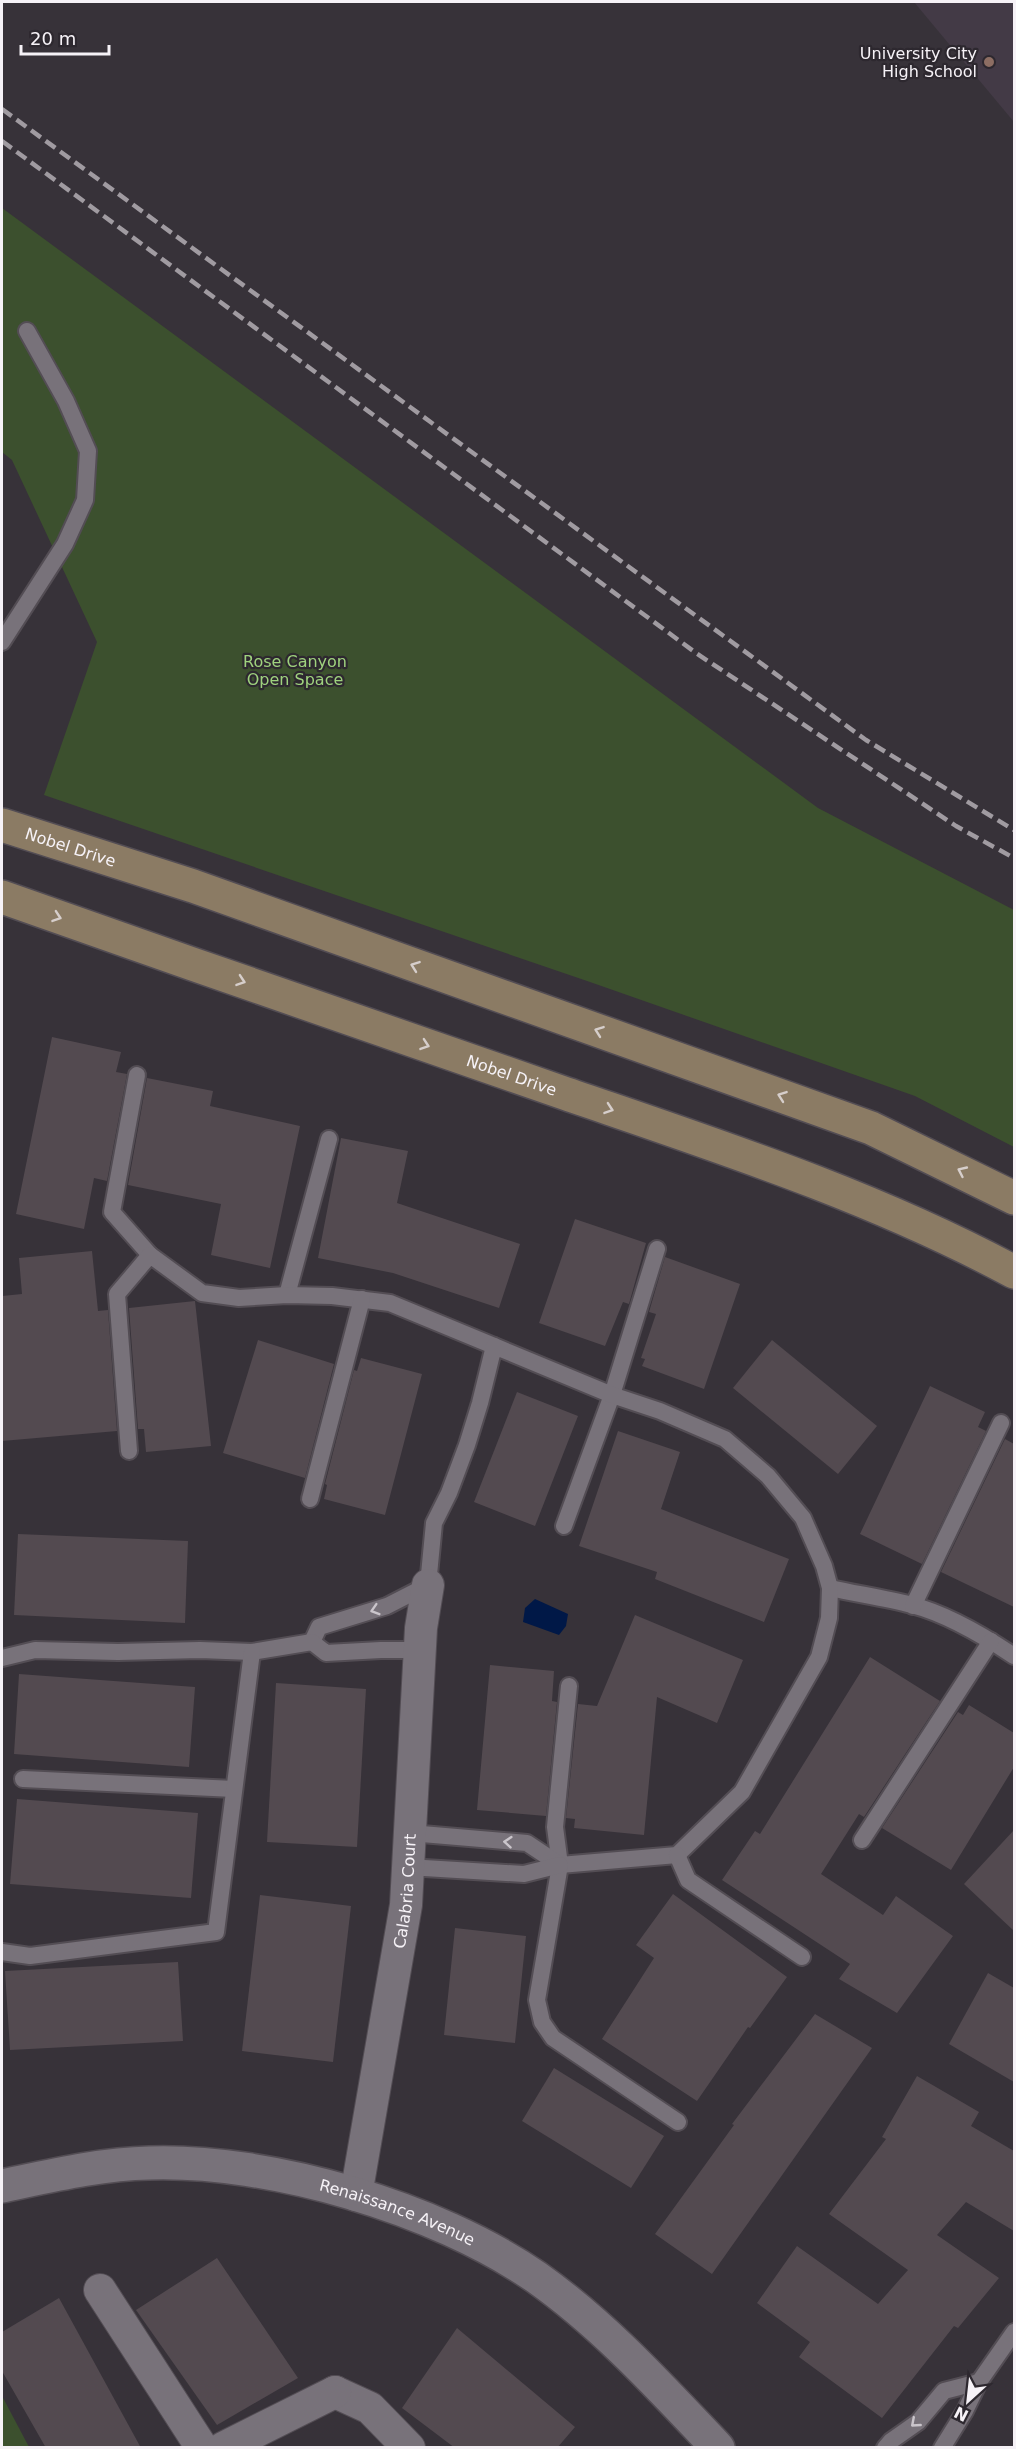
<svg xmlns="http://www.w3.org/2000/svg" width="1016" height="2449" viewBox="0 0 1016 2449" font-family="'DejaVu Sans',sans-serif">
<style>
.built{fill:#433a46}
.green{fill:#3c502e}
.water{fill:#001847}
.building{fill:#534a50}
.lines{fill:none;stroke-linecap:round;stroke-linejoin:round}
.service-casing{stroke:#534d54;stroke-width:20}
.minor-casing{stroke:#534d54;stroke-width:34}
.tertiary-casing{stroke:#534d54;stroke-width:36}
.secondary-casing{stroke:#534d54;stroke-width:36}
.service{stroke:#78727a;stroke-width:16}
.minor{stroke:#78727a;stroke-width:32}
.tertiary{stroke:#78727a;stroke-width:33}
.secondary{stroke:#8b7b64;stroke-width:33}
.rail{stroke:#a09ba1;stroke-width:4.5;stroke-dasharray:12 6;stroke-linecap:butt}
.oneway{stroke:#d6cecb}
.oneway2{stroke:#cac5cb}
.education-dot{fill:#8d6e63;stroke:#2d282f;stroke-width:2}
.labels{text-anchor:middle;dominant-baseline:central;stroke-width:4.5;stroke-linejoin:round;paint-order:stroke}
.poi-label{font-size:16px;fill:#f6f2f7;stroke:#2d282f;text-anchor:end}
.park-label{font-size:16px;fill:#9fd27e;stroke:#2d282f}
.street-label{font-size:16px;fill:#f6f2f7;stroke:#2d282f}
</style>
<rect width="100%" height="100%" fill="#373239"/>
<polygon class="built" points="914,2 1014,2 1014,122"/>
<g class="green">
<polygon points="2,208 818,808 1014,910 1014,1147 915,1096 590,982 44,795 97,642 12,460 2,452"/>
<polygon points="2,2396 29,2447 2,2447"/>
</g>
<polygon class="water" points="535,1599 568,1614 566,1626 559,1635 523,1622 525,1608"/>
<g class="building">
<polygon points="52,1037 121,1052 116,1072 127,1074 107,1181 94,1178 84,1229 16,1214"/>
<polygon points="147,1078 213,1091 210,1106 300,1126 270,1268 211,1255 221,1204 128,1185"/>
<polygon points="341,1138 408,1151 397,1203 520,1244 499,1308 393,1273 318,1258"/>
<polygon points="575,1219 646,1243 629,1304 623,1302 605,1346 539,1323"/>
<polygon points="92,1251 98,1311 108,1310 117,1431 2,1441 2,1296 22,1294 19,1258"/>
<polygon points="665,1257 740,1284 704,1389 642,1366 645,1359 641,1358 656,1314 649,1312"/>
<polygon points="195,1301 211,1446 146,1452 144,1429 138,1429 129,1308"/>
<polygon points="258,1340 334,1364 305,1478 223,1453"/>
<polygon points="772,1340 877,1426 838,1474 733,1388"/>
<polygon points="361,1358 422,1374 385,1515 324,1499 327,1485 325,1484 354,1370 357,1371"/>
<polygon points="930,1386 985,1412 978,1427 986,1431 922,1564 860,1534"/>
<polygon points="517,1392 578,1416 535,1526 474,1502"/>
<polygon points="618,1431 680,1452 661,1509 789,1559 764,1622 655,1579 657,1572 579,1546"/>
<polygon points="1005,1439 1014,1444 1014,1607 941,1572"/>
<polygon points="18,1534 188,1541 185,1623 14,1615"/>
<polygon points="635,1615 743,1660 717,1723 657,1697 644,1835 574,1828 575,1819 566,1818 578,1704 597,1706"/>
<polygon points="870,1657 940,1701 864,1817 859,1814 821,1874 883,1915 896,1896 953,1936 897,2013 839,1979 850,1964 722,1880 755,1831 760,1834"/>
<polygon points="490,1665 554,1671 552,1701 557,1702 546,1816 477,1810"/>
<polygon points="19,1674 195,1687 189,1767 14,1754"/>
<polygon points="276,1683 366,1689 357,1847 267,1842"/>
<polygon points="969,1705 1014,1733 1014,1767 951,1870 882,1828 958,1712 963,1715"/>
<polygon points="17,1799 198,1813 191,1898 10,1884"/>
<polygon points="1014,1830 1014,1931 964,1884"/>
<polygon points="673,1894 787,1977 750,2028 748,2027 697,2101 602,2039 654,1958 636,1945"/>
<polygon points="260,1895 351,1906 333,2062 242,2051"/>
<polygon points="455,1928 526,1936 515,2043 444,2035"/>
<polygon points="178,1962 183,2041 10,2050 5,1971"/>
<polygon points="988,1973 1014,1988 1014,2082 949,2044"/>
<polygon points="815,2014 872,2048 712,2274 655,2234 734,2125 732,2124"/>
<polygon points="554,2068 664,2136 631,2188 522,2121"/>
<polygon points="917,2076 979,2112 971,2126 1014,2151 1014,2231 966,2202 937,2235 999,2278 958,2328 954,2326 882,2418 799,2357 810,2342 757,2303 797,2246 878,2304 908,2270 829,2214 886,2139 882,2137"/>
<polygon points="217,2258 298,2378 217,2425 136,2310"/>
<polygon points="59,2298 141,2448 46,2448 2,2371 2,2332"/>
<polygon points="457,2328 575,2427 557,2448 455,2448 402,2408"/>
</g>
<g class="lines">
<defs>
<g id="service">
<polyline points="2,642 65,544 85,500 88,451 66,401 27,331"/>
<polyline points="137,1075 112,1212 150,1255"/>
<polyline points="287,1295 329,1139"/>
<polyline points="129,1451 117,1294 150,1255 202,1293 239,1298 287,1295 332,1296 390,1303 494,1346"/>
<polyline points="310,1499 362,1299"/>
<polyline points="564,1526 612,1395 657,1249"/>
<path d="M830,1588C857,1594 885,1598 912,1605C947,1614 984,1636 1014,1656"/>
<polyline points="913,1606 1001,1423"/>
<polyline points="312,1642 319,1627 387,1606 428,1585 434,1523 449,1493 467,1445 480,1403 494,1346 612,1395 660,1411 725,1439 768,1476 803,1518 824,1566 830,1588 829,1618 819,1657 742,1792 677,1855 560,1865 555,1827 569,1686"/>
<polyline points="2,1658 35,1650 118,1652 200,1650 252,1652 312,1642 326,1653 381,1650 420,1650"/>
<polyline points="23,1779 234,1789"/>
<polyline points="410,1833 527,1843 560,1865"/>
<polyline points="862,1840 991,1641"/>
<polyline points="677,1855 688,1880 802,1957"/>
<polyline points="560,1865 537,2000 542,2022 553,2038 678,2122"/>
<polyline points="408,1867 524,1874 560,1865"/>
<polyline points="2,1952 30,1956 216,1932 252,1652"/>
<polyline points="885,2448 891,2441 918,2422 944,2391 979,2382"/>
<polyline points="942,2448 965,2411 979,2382 1014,2332"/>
</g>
<g id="minor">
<path id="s1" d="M356,2195L406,1905L421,1628L428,1585"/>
<polyline points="100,2290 202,2448"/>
<polyline points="335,2392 370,2408 409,2448"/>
<polyline points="223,2448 335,2392"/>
</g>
<g id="tertiary">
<path id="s2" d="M2,2186C50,2176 100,2164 149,2163C270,2159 436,2208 536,2277C604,2325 661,2388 718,2448"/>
</g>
<g id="secondary">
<path id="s3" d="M2,825L193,886L871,1128L1014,1198"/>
<path id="s4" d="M2,897C188,963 374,1027 561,1092C715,1145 871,1195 1014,1272"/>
</g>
</defs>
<use href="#service" class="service-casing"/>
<use href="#minor" class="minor-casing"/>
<use href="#tertiary" class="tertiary-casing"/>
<use href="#secondary" class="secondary-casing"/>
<use href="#service" class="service"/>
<use href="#minor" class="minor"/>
<use href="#tertiary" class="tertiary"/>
<use href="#secondary" class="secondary"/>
<g class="rail">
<polyline points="2,109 866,740 1014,830"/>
<polyline points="2,141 696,653 956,826 1014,858"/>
</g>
</g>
<defs><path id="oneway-chevron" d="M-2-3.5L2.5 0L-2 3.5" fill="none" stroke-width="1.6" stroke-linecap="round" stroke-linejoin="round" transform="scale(1.5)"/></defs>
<g class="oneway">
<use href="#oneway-chevron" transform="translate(57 917) rotate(19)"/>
<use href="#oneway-chevron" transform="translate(415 966) rotate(-160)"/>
<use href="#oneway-chevron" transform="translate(241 981) rotate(19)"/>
<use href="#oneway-chevron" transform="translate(599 1031) rotate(-160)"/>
<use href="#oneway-chevron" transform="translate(425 1045) rotate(19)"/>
<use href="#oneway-chevron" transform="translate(782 1096) rotate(-160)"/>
<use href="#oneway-chevron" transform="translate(609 1109) rotate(19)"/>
<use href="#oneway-chevron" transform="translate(962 1171) rotate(-155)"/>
</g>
<g class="oneway2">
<use href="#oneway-chevron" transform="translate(375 1610) rotate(163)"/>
<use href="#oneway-chevron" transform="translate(508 1842) rotate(-175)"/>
<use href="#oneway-chevron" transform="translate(915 2423) rotate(139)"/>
</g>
<circle class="education-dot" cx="989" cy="62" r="6"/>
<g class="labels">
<g class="poi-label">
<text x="977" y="53">University City<tspan x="977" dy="18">High School</tspan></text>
</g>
<g class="park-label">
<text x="295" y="661">Rose Canyon<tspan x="295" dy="18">Open Space</tspan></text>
</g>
<g class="street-label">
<text stroke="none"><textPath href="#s3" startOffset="72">Nobel Drive</textPath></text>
<text stroke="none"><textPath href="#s4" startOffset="540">Nobel Drive</textPath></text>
<text stroke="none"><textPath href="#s1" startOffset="308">Calabria Court</textPath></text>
<text stroke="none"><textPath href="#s2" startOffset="404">Renaissance Avenue</textPath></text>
</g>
</g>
<rect width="1016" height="2449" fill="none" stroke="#f6f2f7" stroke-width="6"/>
<g transform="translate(968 2401) rotate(207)" stroke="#2d282f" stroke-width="4.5" paint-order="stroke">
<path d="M0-4.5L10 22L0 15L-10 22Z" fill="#f6f2f7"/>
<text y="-9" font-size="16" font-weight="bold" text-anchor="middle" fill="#f6f2f7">N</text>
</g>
<path d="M21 45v9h88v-9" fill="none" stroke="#f6f2f7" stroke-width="3"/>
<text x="30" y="45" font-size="18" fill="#f6f2f7" stroke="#2d282f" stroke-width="4.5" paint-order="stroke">20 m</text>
</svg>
